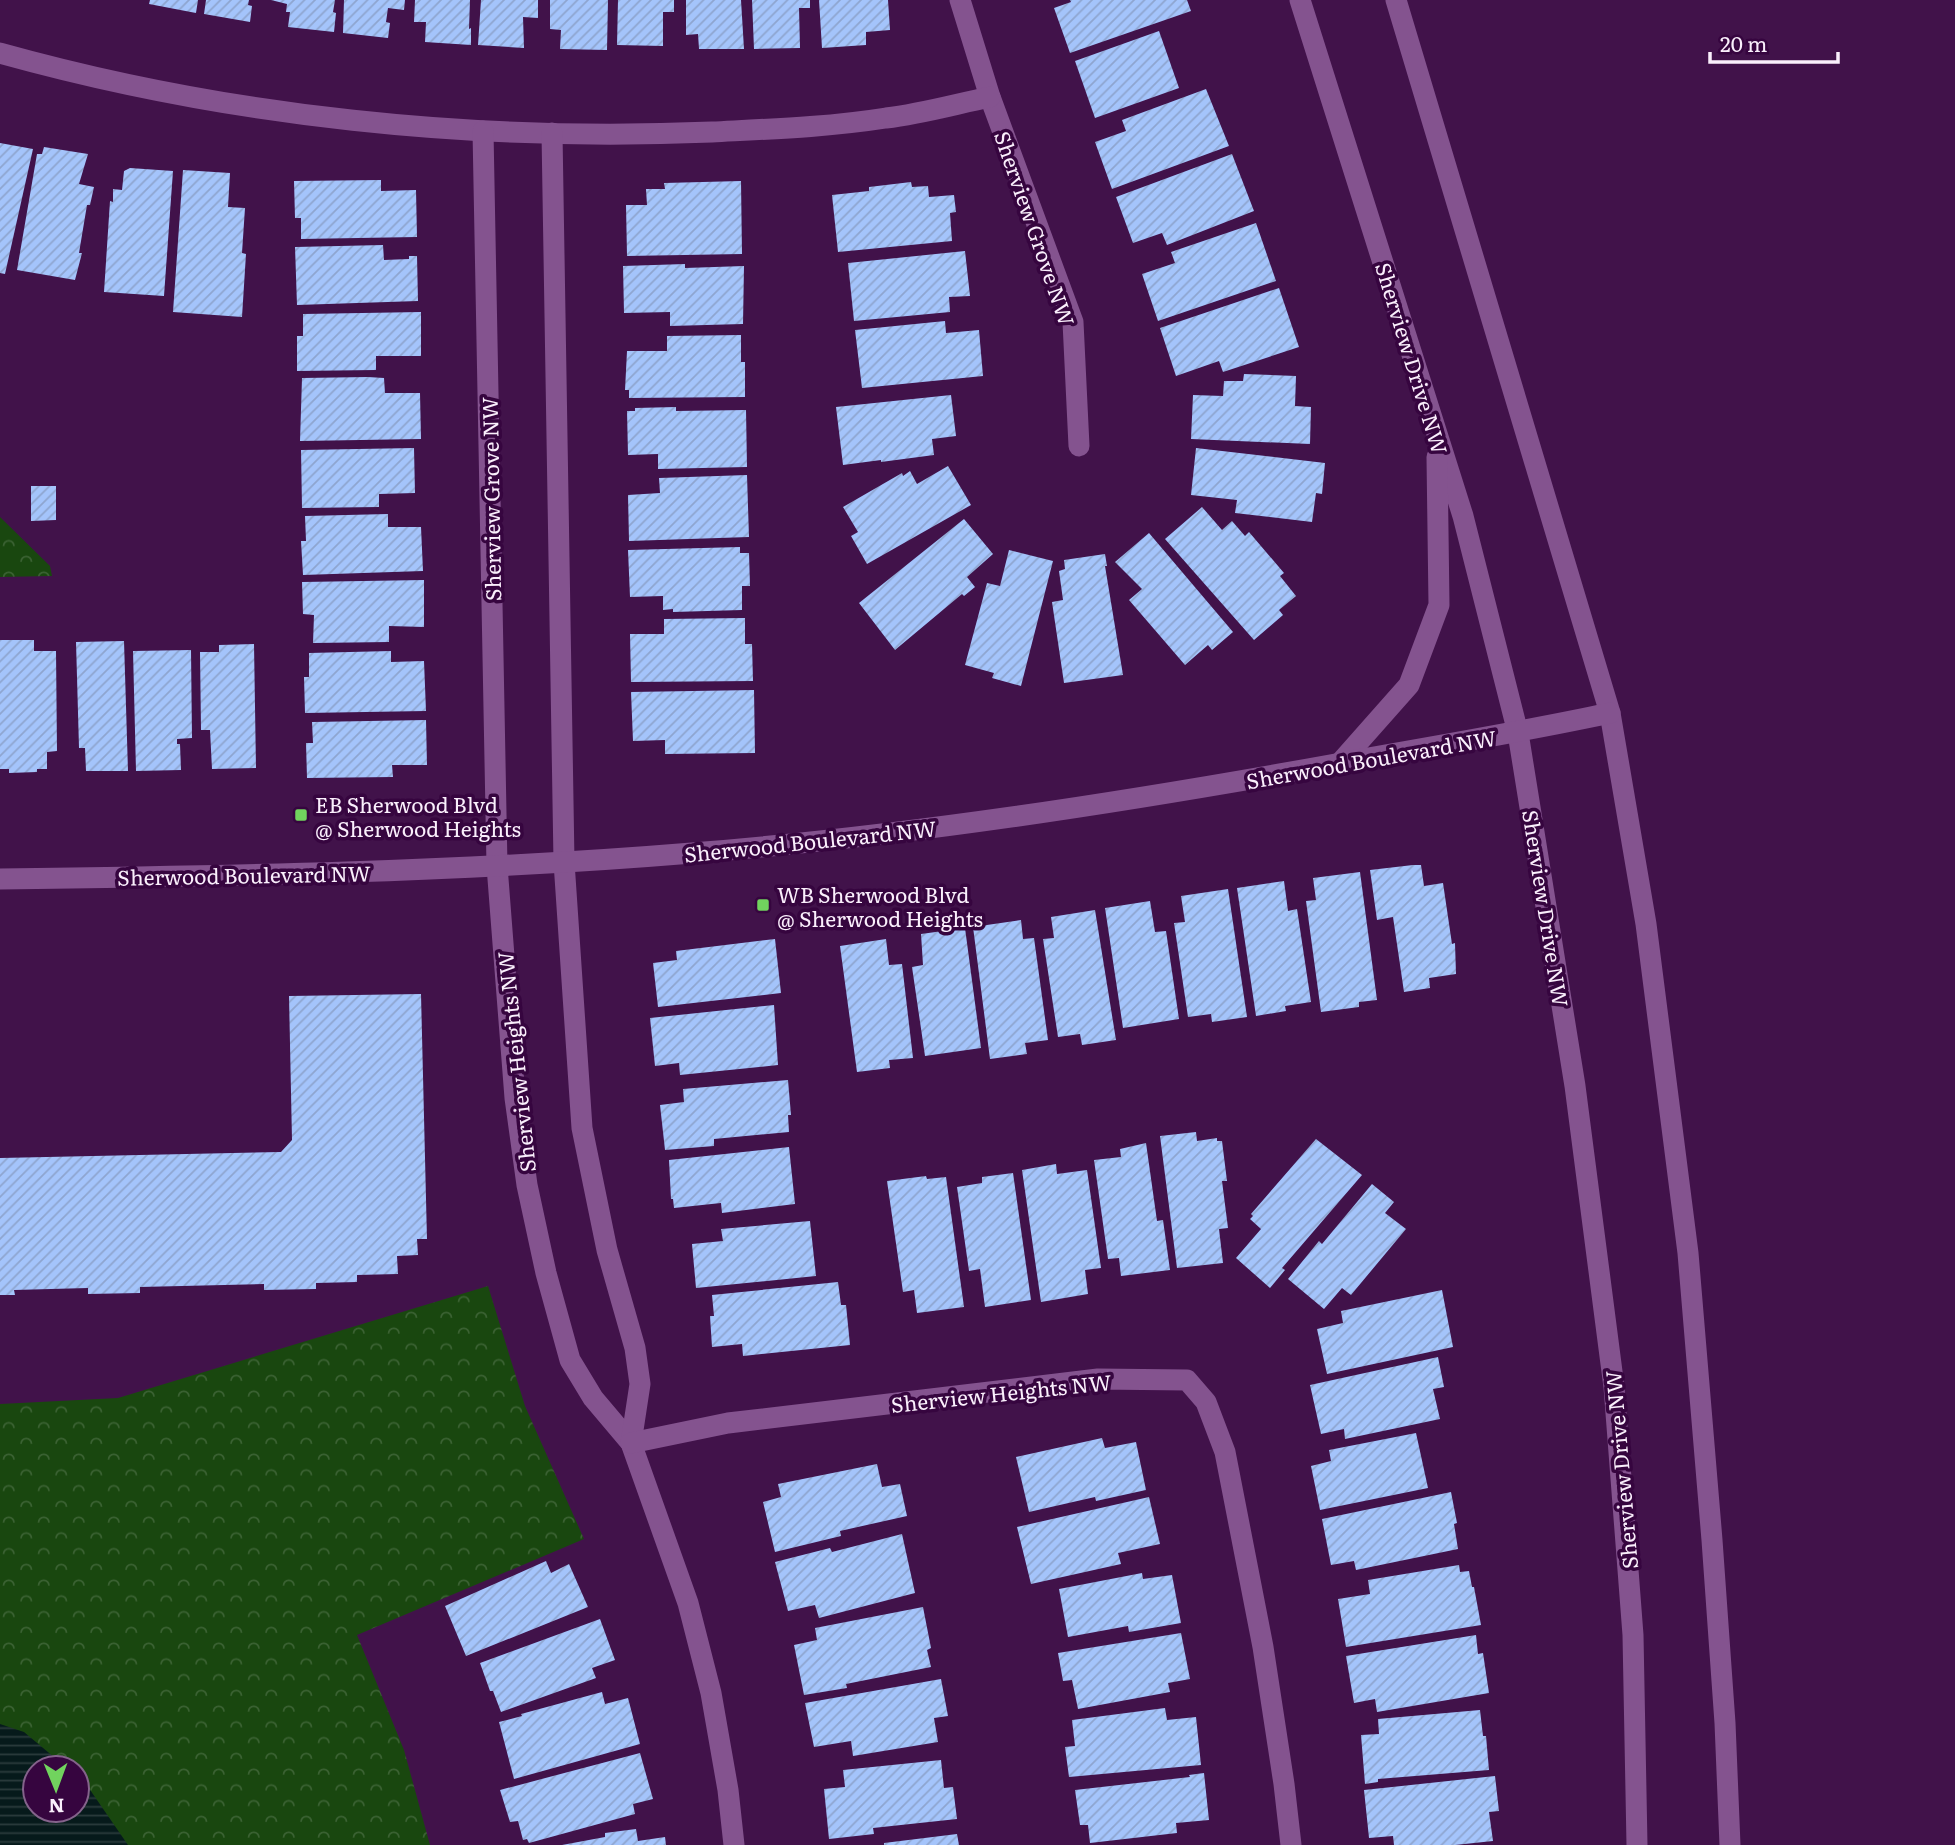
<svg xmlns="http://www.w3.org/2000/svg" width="1955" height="1845" viewBox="0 0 1955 1845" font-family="Literata,serif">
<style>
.park{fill:url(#park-crowns);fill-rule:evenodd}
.water{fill:url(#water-rules)}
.building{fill:url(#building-hatch)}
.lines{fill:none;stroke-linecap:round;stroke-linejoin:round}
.street{stroke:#84538f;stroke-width:21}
.secondary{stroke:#84538f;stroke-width:21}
.poi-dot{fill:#71d35e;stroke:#36053f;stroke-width:2.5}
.labels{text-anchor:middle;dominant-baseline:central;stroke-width:7;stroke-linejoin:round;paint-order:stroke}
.street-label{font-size:21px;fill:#faeffc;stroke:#36053f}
.poi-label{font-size:21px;fill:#faeffc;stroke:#36053f;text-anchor:start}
</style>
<defs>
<pattern id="park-crowns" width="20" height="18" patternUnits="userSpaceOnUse" patternTransform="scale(1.75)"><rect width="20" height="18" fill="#19470f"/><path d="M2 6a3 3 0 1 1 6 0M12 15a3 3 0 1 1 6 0" fill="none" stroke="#3b6233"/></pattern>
<pattern id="water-rules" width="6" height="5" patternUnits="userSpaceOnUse" patternTransform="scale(1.75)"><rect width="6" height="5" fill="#061a1b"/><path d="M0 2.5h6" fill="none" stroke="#2b3c3d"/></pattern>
<pattern id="building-hatch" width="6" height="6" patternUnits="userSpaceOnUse" patternTransform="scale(1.75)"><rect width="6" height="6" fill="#a4c4fb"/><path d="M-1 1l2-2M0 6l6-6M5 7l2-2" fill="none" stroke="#8ea5cf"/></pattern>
</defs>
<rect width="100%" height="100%" fill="#41124a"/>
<g class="park">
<polygon points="0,517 50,566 52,576 0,577"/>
<path d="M488,1286L525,1406L584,1539L357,1635L404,1750L430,1845H0V1404L118,1398ZM35,1768H77V1810H35Z"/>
</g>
<polygon class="water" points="0,1724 24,1732 67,1768 35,1768 35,1810 77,1810 77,1776 86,1784 128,1845 0,1845"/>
<g class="building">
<polygon points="150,0 198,0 196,13 149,4"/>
<polygon points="206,0 249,0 248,5 252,6 250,22 204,14"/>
<polygon points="271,0 335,0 333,12 336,13 334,32 288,27 290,12 286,12 287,4"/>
<polygon points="344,0 405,0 404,10 388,8 386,22 390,23 388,38 343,33"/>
<polygon points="415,0 470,0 469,29 471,28 471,45 425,42 426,22 414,22"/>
<polygon points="481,0 538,0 538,18 523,17 524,48 478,45"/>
<polygon points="550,0 608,0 607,50 560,49 561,30 550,29"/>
<polygon points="618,0 674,0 674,12 663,12 663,46 617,45"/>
<polygon points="686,0 741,0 744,49 699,49 698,34 686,35"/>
<polygon points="752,0 810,0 810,8 799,8 800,48 754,49"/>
<polygon points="819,0 888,0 890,30 866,32 866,45 822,48"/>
<polygon points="1070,0 1187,0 1191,11 1070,53 1054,8 1071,2"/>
<polygon points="1159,31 1179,88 1095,118 1075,61"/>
<polygon points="1206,89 1229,146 1112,189 1095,142 1126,131 1122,120"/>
<polygon points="0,143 33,149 5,274 0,273"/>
<polygon points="44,147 88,154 79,184 94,187 90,205 87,205 79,253 82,253 75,280 17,270 37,154 42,154"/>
<polygon points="1232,154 1254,211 1167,245 1162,233 1133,243 1116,197"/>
<polygon points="130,168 173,171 164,296 104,292 110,201 113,202 113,189 122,190 124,171"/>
<polygon points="183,170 230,173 228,207 245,208 242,253 246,254 242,317 173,312"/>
<polygon points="381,180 381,191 416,190 417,237 301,239 301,218 295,218 294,181"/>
<polygon points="741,181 742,254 627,256 626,205 647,205 646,189 665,189 664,183"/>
<polygon points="911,182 912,187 928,186 929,197 954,195 956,212 950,213 952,241 838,252 832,195 869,191 869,187"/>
<polygon points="1256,223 1276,281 1158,321 1142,274 1175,263 1171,252"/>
<polygon points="383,245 384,260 409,259 409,256 417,256 418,301 297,305 295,247"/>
<polygon points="965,251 970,296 949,297 950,312 854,321 848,263"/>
<polygon points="685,264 685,268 744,266 743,324 670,326 670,312 624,313 623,266"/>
<polygon points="1279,288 1299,347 1223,372 1219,361 1176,376 1160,328"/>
<polygon points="421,312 421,356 376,356 376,370 297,371 297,336 303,336 303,314"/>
<polygon points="945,321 946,333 979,330 983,376 862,388 855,330"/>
<polygon points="741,335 741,362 745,362 745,397 629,398 629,390 625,390 627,351 667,351 667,336"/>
<polygon points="1244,374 1296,376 1295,406 1311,407 1310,444 1191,439 1193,395 1223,396 1224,381 1243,381"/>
<polygon points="368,377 384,378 385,393 420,393 421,439 300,441 302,378"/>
<polygon points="951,395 956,436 932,439 934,455 881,462 881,460 843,465 836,407"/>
<polygon points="676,407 676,411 746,410 747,467 658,469 658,454 628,455 627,411 635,411 635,408"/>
<polygon points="414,448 415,493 379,494 379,507 302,508 301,450"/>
<polygon points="1196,448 1325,463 1322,494 1316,493 1312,522 1235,513 1237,500 1191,495"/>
<polygon points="948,466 971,505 867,564 851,536 858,532 843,507 902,473 903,476 910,471 917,484"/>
<polygon points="747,475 749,537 629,541 628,495 660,493 659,478"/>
<polygon points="31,486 56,486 56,520 31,521"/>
<polygon points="1202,507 1222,530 1232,521 1245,536 1249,532 1284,573 1280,576 1296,596 1279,610 1283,615 1254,640 1165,539"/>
<polygon points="388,514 388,527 421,527 423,571 303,575 301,541 306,541 305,516"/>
<polygon points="964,519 993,554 967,577 975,587 964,596 962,594 895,650 859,603"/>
<polygon points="1149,533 1233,632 1212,650 1208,645 1185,665 1129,600 1142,589 1115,562"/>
<polygon points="740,547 740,553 749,553 750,586 742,586 742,610 673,612 673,609 663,610 663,596 630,597 628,550"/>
<polygon points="1009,550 1053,561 1021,686 992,678 994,673 965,665 987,583 1000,586"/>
<polygon points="1105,554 1107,566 1105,566 1123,675 1064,683 1052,602 1063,600 1059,571 1065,569 1064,560"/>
<polygon points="424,580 424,627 389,626 389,642 313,643 314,615 303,614 302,582"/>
<polygon points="745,618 745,644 752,644 753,681 631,682 630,634 664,634 664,619"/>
<polygon points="0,640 34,640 34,651 56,651 57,751 47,752 47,769 37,769 37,772 9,773 9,769 0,769"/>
<polygon points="124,641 128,771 86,771 85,748 79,748 76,642"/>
<polygon points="254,644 256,768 212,769 210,730 201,730 200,652 219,652 219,645"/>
<polygon points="191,650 192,738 177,739 177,744 180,744 181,770 136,771 133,651"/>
<polygon points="391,651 391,662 424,661 426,711 305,713 304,677 309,677 309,653"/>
<polygon points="754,690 755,753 665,754 665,740 633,741 631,692"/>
<polygon points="426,720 427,765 392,765 393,777 307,778 306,743 313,743 312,722"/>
<polygon points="1413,865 1421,865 1424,886 1443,883 1452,944 1455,943 1456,974 1429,978 1430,988 1404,992 1393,917 1377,920 1370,870"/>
<polygon points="1360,872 1377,1000 1359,1002 1359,1007 1321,1012 1306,901 1316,900 1313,878"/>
<polygon points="1284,881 1288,911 1297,909 1311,1002 1285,1006 1286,1011 1256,1016 1237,888"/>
<polygon points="1228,889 1247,1017 1212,1022 1211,1014 1188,1017 1174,923 1185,922 1181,896"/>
<polygon points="1150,901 1155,932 1166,931 1179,1019 1123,1028 1105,908"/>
<polygon points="1095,910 1116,1040 1082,1045 1080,1034 1058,1037 1043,939 1054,938 1051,917"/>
<polygon points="1021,920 1023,939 1034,938 1048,1040 1025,1043 1027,1054 990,1059 973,927"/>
<polygon points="965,928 981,1048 925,1056 912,967 923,965 921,934"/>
<polygon points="775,939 781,993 658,1007 653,963 677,960 676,951"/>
<polygon points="886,939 889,965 902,964 913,1058 889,1060 890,1068 857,1072 840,946"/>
<polygon points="421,994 427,1239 417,1239 418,1255 397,1256 398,1274 357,1275 357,1282 316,1283 316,1289 264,1290 264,1284 140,1287 140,1293 88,1294 88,1288 14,1290 15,1295 0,1295 0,1158 281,1152 292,1140 289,996"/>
<polygon points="774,1005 778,1065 680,1075 679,1063 655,1066 650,1018"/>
<polygon points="788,1080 791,1115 788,1115 789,1132 714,1139 714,1146 665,1150 660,1105 684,1102 683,1089"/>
<polygon points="1196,1132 1197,1141 1217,1138 1217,1141 1222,1141 1227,1181 1222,1181 1228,1228 1219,1229 1223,1263 1177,1268 1160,1136"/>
<polygon points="1316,1139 1362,1175 1282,1268 1285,1270 1270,1288 1236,1258 1261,1229 1250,1219 1253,1216 1251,1214"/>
<polygon points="1146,1143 1157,1221 1163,1220 1170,1270 1121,1276 1119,1258 1108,1259 1094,1160 1121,1157 1120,1149"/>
<polygon points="789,1147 795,1204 722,1213 721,1203 674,1208 673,1199 671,1199 669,1160"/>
<polygon points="1056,1164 1057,1174 1087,1170 1101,1268 1085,1270 1088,1294 1041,1302 1022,1170"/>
<polygon points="1013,1173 1031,1300 985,1307 980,1269 969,1271 957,1187 982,1183 982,1177"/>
<polygon points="926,1176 927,1179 946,1177 964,1307 917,1313 914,1290 903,1292 887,1181"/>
<polygon points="1372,1184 1394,1202 1385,1213 1406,1229 1351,1295 1342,1288 1324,1309 1288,1279 1319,1241 1322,1244"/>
<polygon points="810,1221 816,1276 696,1288 692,1244 723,1241 721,1229"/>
<polygon points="838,1282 841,1305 846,1305 850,1345 743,1356 742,1344 712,1347 710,1316 714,1316 712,1295"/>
<polygon points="1442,1290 1453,1347 1327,1374 1317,1329 1343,1323 1341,1311"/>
<polygon points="1438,1357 1444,1387 1433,1389 1440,1419 1345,1439 1344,1429 1321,1434 1310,1385"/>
<polygon points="1416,1433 1428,1488 1320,1510 1311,1466 1331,1461 1329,1450"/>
<polygon points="1102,1438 1105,1448 1136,1442 1146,1490 1096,1501 1095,1497 1029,1512 1016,1457"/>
<polygon points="877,1464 882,1487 900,1484 907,1516 840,1531 841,1536 775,1552 763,1502 781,1497 778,1484"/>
<polygon points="1451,1492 1457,1523 1454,1524 1458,1549 1356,1570 1354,1561 1331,1565 1322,1519"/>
<polygon points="1149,1497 1160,1544 1118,1553 1121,1564 1031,1584 1017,1527"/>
<polygon points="902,1534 915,1593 819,1618 815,1605 788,1611 775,1562 830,1548 832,1552"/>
<polygon points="546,1561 551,1573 569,1564 588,1607 466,1656 445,1606"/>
<polygon points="1459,1565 1460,1572 1469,1571 1472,1587 1474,1587 1481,1625 1346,1647 1338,1599 1370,1594 1368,1580"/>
<polygon points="1142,1573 1143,1579 1172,1575 1181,1623 1129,1632 1128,1626 1068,1637 1059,1589"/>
<polygon points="923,1607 931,1648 927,1650 931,1667 846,1684 847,1688 804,1695 794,1645 817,1640 815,1628"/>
<polygon points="600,1619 615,1660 592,1668 596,1678 501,1712 493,1691 490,1691 480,1663"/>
<polygon points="1181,1633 1190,1679 1168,1683 1170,1692 1078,1709 1072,1680 1063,1681 1058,1653"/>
<polygon points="1476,1635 1478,1654 1483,1653 1489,1693 1377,1712 1375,1699 1354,1703 1346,1656"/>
<polygon points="941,1679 948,1716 934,1718 938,1742 853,1756 851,1741 814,1747 805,1703"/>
<polygon points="602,1692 605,1704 628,1698 640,1744 514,1779 499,1722 522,1716 521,1714"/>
<polygon points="1165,1708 1167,1720 1196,1717 1201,1765 1069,1777 1065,1747 1075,1746 1072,1720"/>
<polygon points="1480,1710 1483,1736 1486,1736 1489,1770 1378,1779 1378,1782 1365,1784 1361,1735 1379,1734 1378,1719"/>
<polygon points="640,1753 653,1799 633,1804 635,1814 529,1843 527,1839 523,1840 518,1821 510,1822 500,1790"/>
<polygon points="941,1760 944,1788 953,1787 957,1819 873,1828 874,1834 829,1839 824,1789 845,1787 843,1770"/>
<polygon points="1204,1773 1209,1820 1176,1823 1177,1833 1090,1843 1088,1825 1080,1825 1075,1790 1190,1777 1189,1775"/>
<polygon points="1495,1776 1499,1811 1489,1812 1493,1841 1455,1845 1394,1845 1393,1836 1369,1838 1364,1790"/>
<polygon points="636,1829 638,1841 665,1837 666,1845 562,1845 605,1837 605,1833"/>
<polygon points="957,1834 959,1845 884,1845 884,1843"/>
</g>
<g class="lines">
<g class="street">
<polyline points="960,0 990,97 1073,322 1079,446"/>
<path d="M0,53C230,117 474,142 712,132C770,129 829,127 886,118C921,114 956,104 990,97"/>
<polyline points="483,131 497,866 515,1098 527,1185 546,1273 570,1360 593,1398 631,1443 688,1603 711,1693 728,1790 734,1845"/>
<polyline points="552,133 564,862 582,1128 607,1250 635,1348 640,1384 631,1443"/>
<polyline points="631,1443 728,1423 1098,1379 1187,1380 1206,1402 1225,1452 1263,1647 1284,1784 1291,1845"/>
</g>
<g class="secondary">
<polyline points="1300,0 1463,516 1518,733 1575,1086 1614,1387 1633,1635 1637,1845"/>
<polyline points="1396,0 1610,713 1646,924 1688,1253 1712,1540 1725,1723 1730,1845"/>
<polyline points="1340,763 1409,685 1439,605 1437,457"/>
<path d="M0,879C231,876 462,872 692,853C906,836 1119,803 1330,765C1424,748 1517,733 1610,713"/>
</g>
</g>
<g class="poi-dot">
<rect x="294" y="808" width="14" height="14" rx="3.5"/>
<rect x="756" y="898" width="14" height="14" rx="3.5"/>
</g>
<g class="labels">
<g class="street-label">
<text transform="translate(1036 228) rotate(71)">Sherview Grove NW</text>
<text transform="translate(1413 358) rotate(73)">Sherview Drive NW</text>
<text transform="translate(490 499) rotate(-91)">Sherview Grove NW</text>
<text transform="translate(1371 758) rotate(-10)">Sherwood Boulevard NW</text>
<text transform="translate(810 840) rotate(-6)">Sherwood Boulevard NW</text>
<text transform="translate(244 874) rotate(-1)">Sherwood Boulevard NW</text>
<text transform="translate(1547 908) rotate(81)">Sherview Drive NW</text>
<text transform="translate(515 1062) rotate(-96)">Sherview Heights NW</text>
<text transform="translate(1001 1392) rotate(-6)">Sherview Heights NW</text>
<text transform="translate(1620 1470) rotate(-95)">Sherview Drive NW</text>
</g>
<g class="poi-label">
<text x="315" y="803">EB Sherwood Blvd<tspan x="315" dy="24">@ Sherwood Heights</tspan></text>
<text x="777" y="893">WB Sherwood Blvd<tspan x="777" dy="24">@ Sherwood Heights</tspan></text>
</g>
</g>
<g transform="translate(56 1789) rotate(179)"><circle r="33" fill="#36053f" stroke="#84638b" stroke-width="2"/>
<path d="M0-5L12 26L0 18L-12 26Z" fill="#71d35e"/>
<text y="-10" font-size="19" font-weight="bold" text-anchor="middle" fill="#faeffc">N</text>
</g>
<path d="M1710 52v10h128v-10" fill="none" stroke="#faeffc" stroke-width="3.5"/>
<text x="1720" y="52" font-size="21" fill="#faeffc" stroke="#36053f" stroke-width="5" paint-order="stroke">20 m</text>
</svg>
